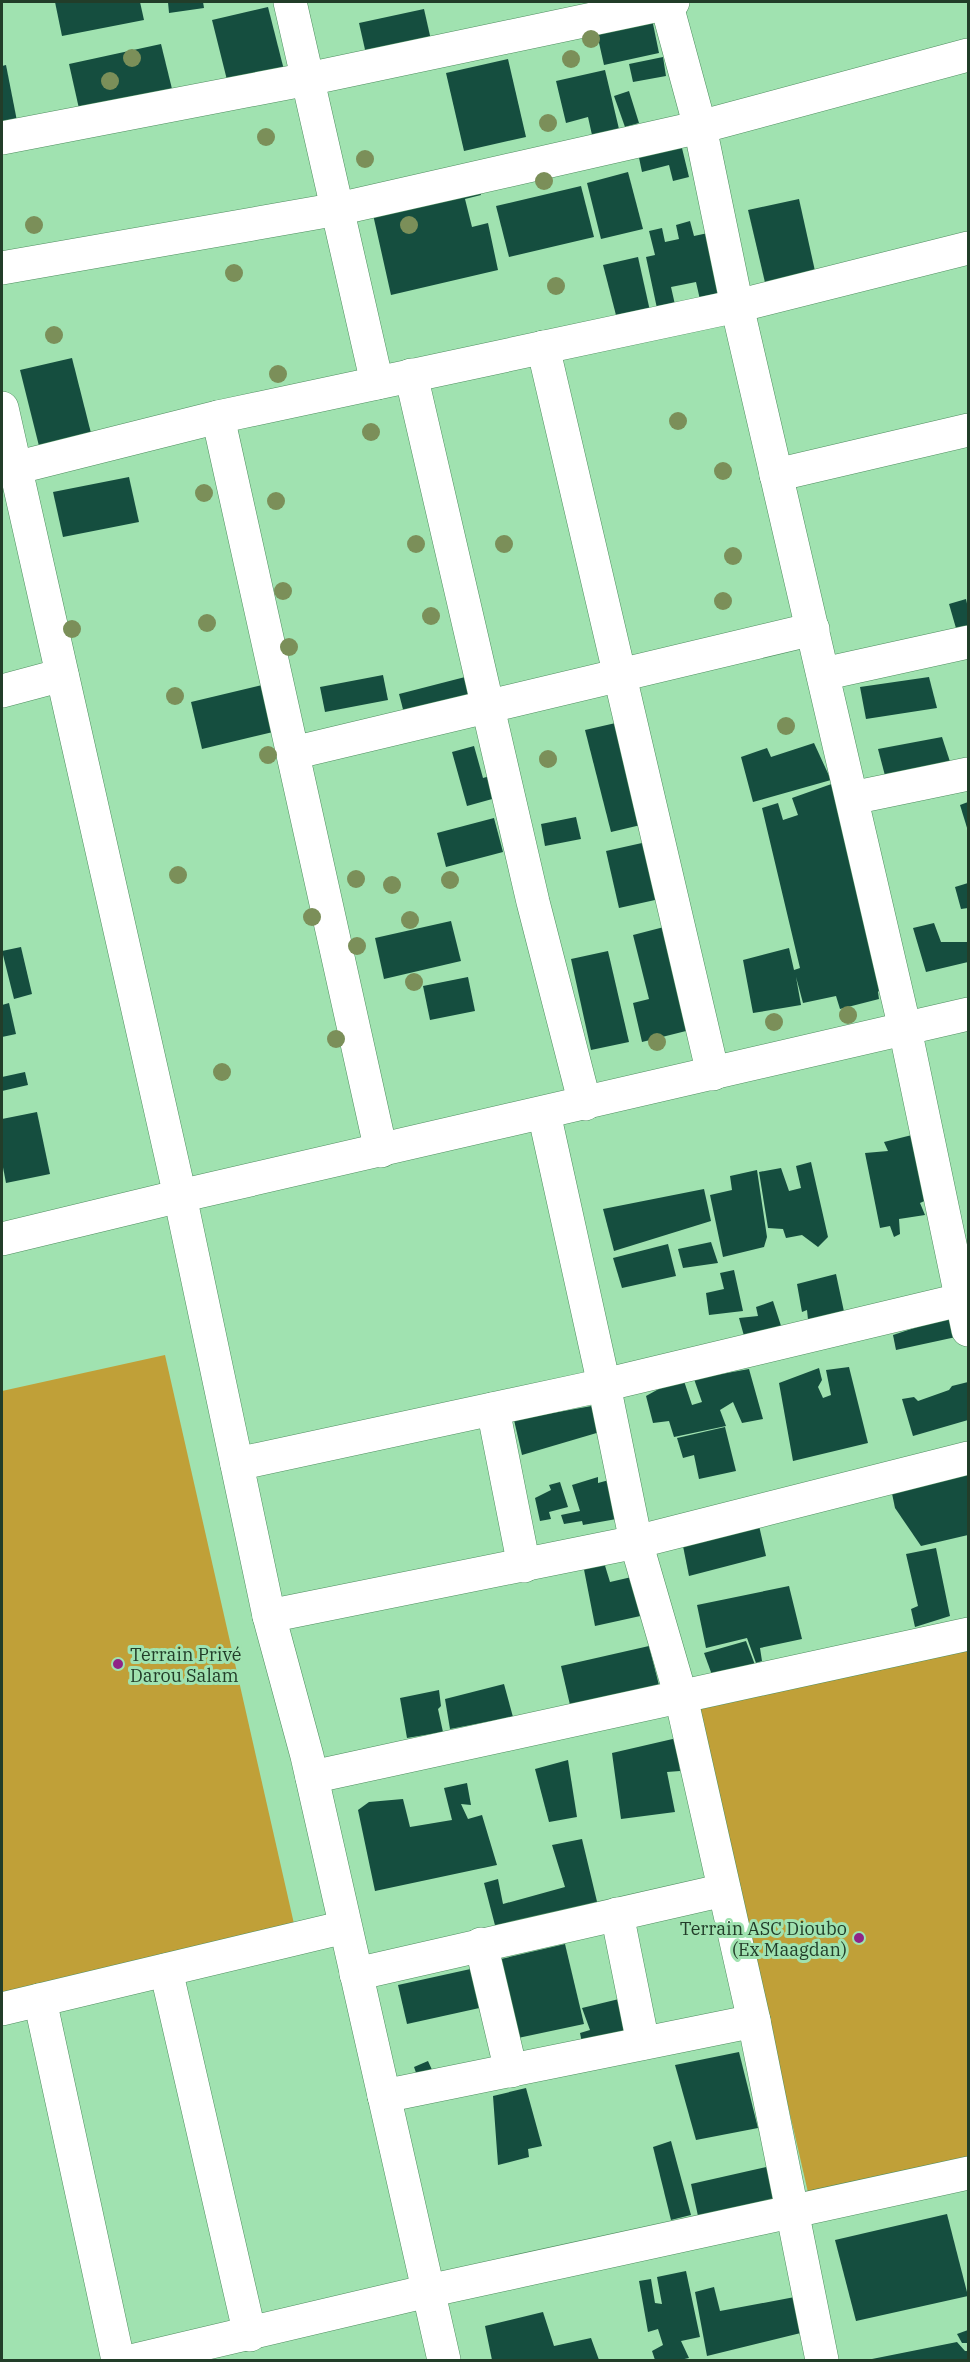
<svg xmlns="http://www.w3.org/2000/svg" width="970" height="2362" viewBox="0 0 970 2362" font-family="'IBM Plex Serif',serif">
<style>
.green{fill:#c0a038}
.building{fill:#154e3f}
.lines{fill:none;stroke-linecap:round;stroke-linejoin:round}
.minor-casing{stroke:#4e8d5f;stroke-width:34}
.minor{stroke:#fff;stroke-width:33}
.tree{fill:#7b8f59}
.poi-dot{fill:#902487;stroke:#a0e2b0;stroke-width:2}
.labels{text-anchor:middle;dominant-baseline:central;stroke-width:6;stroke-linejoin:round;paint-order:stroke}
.poi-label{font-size:18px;fill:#223d29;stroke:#a0e2b0;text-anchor:start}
</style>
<rect width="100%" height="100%" fill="#a0e2b0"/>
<g class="green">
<polygon points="165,1355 297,1937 2,2002 2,1391"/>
<polygon points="968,1649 968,2166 810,2201 697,1710"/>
</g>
<g class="building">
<polygon points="55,2 140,2 144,20 62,36"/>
<polygon points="168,2 203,2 204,8 169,13"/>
<polygon points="268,7 284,70 228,84 212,20"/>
<polygon points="424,9 431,40 366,54 359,23"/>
<polygon points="651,14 659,53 604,65 595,25"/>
<polygon points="161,44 173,93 80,113 69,64"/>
<polygon points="663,57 666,76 633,82 629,64"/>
<polygon points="508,59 526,137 464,151 446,73"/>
<polygon points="6,65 17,121 2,124 2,66"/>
<polygon points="605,70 619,129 592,135 588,117 566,123 556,81"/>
<polygon points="629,91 639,123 625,127 614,96"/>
<polygon points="681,144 689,177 673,181 669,165 642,172 638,153"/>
<polygon points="628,172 643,229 601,239 587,183"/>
<polygon points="479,186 481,195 465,199 472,227 488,223 498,270 391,295 372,210"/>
<polygon points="581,186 594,237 509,257 496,206"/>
<polygon points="799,199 817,280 767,291 748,210"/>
<polygon points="690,221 694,236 708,233 724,298 701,304 696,282 671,287 676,309 658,313 646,257 655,255 649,231 662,228 665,242 679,239 676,225"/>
<polygon points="638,257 650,311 617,319 603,265"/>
<polygon points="72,358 92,437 40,450 20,370"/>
<polygon points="129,477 139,522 63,537 53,492"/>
<polygon points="966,599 968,608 968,639 960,642 949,604"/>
<polygon points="383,675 388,700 325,712 320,687"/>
<polygon points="469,676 476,698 405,717 399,694"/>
<polygon points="929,677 937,708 866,719 860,687"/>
<polygon points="262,685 273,732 202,749 191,702"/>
<polygon points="620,722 645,824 611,832 585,730"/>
<polygon points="942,737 954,774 888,787 878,749"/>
<polygon points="814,743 831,780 753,802 741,757 767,748 771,757"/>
<polygon points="474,746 483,778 497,774 503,796 467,806 452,752"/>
<polygon points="840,781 883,985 878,992 879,999 840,1009 836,996 803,1003 796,977 801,1005 753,1013 743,960 789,948 794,970 800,968 762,808 778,803 783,820 798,815 792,798"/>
<polygon points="968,802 968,831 960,805"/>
<polygon points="576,817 581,839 545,846 541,824"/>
<polygon points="494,818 503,852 446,867 437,833"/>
<polygon points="651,841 664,898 619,908 606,851"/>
<polygon points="968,883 968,908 961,909 955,887"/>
<polygon points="451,921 461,961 384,979 375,938"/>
<polygon points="934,923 941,942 968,942 968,962 926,972 913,928"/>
<polygon points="664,927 690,1030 642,1042 633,1003 649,999 633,935"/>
<polygon points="21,947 32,994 14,999 2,951"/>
<polygon points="608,951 629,1042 591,1050 571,959"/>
<polygon points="468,977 475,1011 430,1020 423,986"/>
<polygon points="9,1003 16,1034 2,1037 2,1005"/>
<polygon points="25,1072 28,1085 2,1091 2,1077"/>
<polygon points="37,1112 50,1174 6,1183 2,1162 2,1119"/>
<polygon points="916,1134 931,1198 920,1203 925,1215 899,1219 900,1234 894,1237 890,1226 880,1228 865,1153 888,1151 884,1142"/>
<polygon points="811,1162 828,1237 818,1247 802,1235 786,1238 783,1229 768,1228 759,1172 781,1168 789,1191 801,1188 796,1166"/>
<polygon points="757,1170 767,1237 764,1247 723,1257 710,1195 732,1190 730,1176"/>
<polygon points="704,1189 711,1221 614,1251 603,1209"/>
<polygon points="711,1242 718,1263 683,1268 678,1249"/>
<polygon points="668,1244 676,1276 622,1288 613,1258"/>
<polygon points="734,1270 743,1311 709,1315 706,1293 724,1289 720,1273"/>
<polygon points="836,1274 846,1321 809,1329 807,1310 802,1312 797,1284"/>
<polygon points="773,1301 783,1332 746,1343 739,1318 758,1316 756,1307"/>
<polygon points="951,1316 956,1337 896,1350 893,1335"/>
<polygon points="849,1367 868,1443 793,1461 779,1383 819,1368 822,1380 818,1387 823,1398 831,1395 826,1370"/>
<polygon points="749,1369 763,1419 742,1423 733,1402 720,1410 726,1426 674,1437 669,1421 653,1423 646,1396 666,1385 684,1381 692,1405 702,1402 694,1379"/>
<polygon points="968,1382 968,1420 913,1436 902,1399 914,1397 918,1401 949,1390 952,1386"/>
<polygon points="597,1405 600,1432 522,1455 514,1420"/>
<polygon points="725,1427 736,1471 699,1479 694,1455 683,1458 677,1438"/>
<polygon points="968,1447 968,1535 921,1546 895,1508 888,1474"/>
<polygon points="598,1477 598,1483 620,1477 633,1516 583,1525 582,1521 564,1524 561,1515 580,1511 572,1485"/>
<polygon points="560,1482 568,1507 549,1512 551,1519 540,1521 535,1498 551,1490 549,1485"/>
<polygon points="754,1504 766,1556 689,1576 678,1521"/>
<polygon points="599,1546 610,1582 636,1576 645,1615 595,1626 580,1549"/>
<polygon points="936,1548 950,1616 915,1627 911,1609 918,1606 906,1554"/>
<polygon points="789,1586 802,1639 760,1648 762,1661 756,1663 747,1638 706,1648 697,1605"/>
<polygon points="746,1641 755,1665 712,1675 704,1653"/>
<polygon points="649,1646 660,1689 570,1705 561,1666"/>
<polygon points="504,1684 513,1717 450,1729 445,1699"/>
<polygon points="439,1690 441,1706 438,1709 443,1732 407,1738 400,1698"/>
<polygon points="677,1738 680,1771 667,1772 675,1812 621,1819 612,1753"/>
<polygon points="568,1760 577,1817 549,1822 535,1769"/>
<polygon points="467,1783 471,1805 461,1804 468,1819 482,1815 497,1865 375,1891 358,1810 369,1802 403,1799 410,1827 452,1820 444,1788"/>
<polygon points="582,1839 599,1910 497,1933 484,1883 498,1879 503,1904 565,1887 552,1845"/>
<polygon points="565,1944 584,2024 518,2038 501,1959"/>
<polygon points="475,1968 484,2007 407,2024 398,1985"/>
<polygon points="619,1999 631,2041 584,2053 580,2033 590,2030 582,2008"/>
<polygon points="739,2052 758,2128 696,2140 675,2065"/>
<polygon points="428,2061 438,2083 421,2087 414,2067"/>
<polygon points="526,2088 542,2146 528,2149 529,2157 498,2165 493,2096"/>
<polygon points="671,2141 691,2215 671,2220 653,2147"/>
<polygon points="775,2165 783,2206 698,2216 691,2184"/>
<polygon points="947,2214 968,2296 856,2321 835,2240"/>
<polygon points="686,2271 700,2337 681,2341 689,2358 680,2360 655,2360 652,2351 663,2345 658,2329 648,2332 639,2281 651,2279 655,2303 662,2304 657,2277"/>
<polygon points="714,2287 720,2311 800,2296 809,2331 707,2356 695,2292"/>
<polygon points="543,2312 554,2346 591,2338 599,2360 492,2360 485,2326"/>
<polygon points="968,2330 968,2343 962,2343 957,2334"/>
<polygon points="957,2342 965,2351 968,2351 968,2360 867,2360"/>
</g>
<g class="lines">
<defs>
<g id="minor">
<polyline points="290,2 377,383"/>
<polyline points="666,2 700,127 737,306 905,1029 968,1330"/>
<polyline points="2,138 308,79 673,2"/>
<polyline points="2,268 338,209 700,127 968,55"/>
<polyline points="543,347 713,1074"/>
<polyline points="411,375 533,902 585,1104"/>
<polyline points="2,408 180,1196 269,1616 307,1756 444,2360"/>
<polyline points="218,417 381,1151"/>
<polyline points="15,468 218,417 737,306 968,248"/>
<polyline points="776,475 968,430"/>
<polyline points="823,674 968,642"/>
<polyline points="2,691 62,675"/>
<polyline points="293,753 813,629"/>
<polyline points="852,798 968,774"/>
<polyline points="544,1113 604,1385 636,1542 681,1697 754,2021 822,2360"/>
<polyline points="2,1239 180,1196 968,1014"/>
<polyline points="493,1409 524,1566"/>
<polyline points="237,1464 604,1385 968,1298"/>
<polyline points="269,1616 636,1542 968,1458"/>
<polyline points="312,1777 968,1634"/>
<polyline points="617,1914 643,2043"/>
<polyline points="481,1944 511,2071"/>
<polyline points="166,1970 250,2335"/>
<polyline points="356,1974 724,1890"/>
<polyline points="40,2000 118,2360"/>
<polyline points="2,2009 345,1927"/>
<polyline points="384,2096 754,2021"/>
<polyline points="135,2360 428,2291 968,2173"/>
</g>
</defs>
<use href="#minor" class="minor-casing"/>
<use href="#minor" class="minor"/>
</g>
<g class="tree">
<circle cx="591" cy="39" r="9"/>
<circle cx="132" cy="58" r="9"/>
<circle cx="571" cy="59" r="9"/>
<circle cx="110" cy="81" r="9"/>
<circle cx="548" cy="123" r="9"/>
<circle cx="266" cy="137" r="9"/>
<circle cx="365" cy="159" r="9"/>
<circle cx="544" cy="181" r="9"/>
<circle cx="34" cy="225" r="9"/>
<circle cx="409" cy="225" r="9"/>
<circle cx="234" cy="273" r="9"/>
<circle cx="556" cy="286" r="9"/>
<circle cx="54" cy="335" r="9"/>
<circle cx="278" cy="374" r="9"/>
<circle cx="678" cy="421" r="9"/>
<circle cx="371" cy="432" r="9"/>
<circle cx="723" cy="471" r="9"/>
<circle cx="204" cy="493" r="9"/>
<circle cx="276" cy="501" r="9"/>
<circle cx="416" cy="544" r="9"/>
<circle cx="504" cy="544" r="9"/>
<circle cx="733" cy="556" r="9"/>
<circle cx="283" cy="591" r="9"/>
<circle cx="723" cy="601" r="9"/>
<circle cx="431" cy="616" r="9"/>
<circle cx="207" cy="623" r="9"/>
<circle cx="72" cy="629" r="9"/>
<circle cx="289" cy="647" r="9"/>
<circle cx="175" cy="696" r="9"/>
<circle cx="786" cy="726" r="9"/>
<circle cx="268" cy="755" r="9"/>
<circle cx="548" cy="759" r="9"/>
<circle cx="178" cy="875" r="9"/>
<circle cx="356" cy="879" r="9"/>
<circle cx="450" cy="880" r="9"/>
<circle cx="392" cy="885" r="9"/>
<circle cx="312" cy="917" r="9"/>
<circle cx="410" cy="920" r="9"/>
<circle cx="357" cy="946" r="9"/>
<circle cx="414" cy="982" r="9"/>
<circle cx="848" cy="1015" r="9"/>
<circle cx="774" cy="1022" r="9"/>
<circle cx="336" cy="1039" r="9"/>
<circle cx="657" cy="1042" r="9"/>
<circle cx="222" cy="1072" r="9"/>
</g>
<g class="poi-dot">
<circle cx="118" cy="1664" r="6"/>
<circle cx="859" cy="1938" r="6"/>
</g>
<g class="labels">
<g class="poi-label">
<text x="130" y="1654">Terrain Privé<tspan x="130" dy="21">Darou Salam</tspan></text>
<text x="847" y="1928" text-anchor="end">Terrain ASC Dioubo<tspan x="847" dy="21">(Ex Maagdan)</tspan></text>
</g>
</g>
<rect width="970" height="2362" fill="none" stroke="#223d29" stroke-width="6"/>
</svg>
